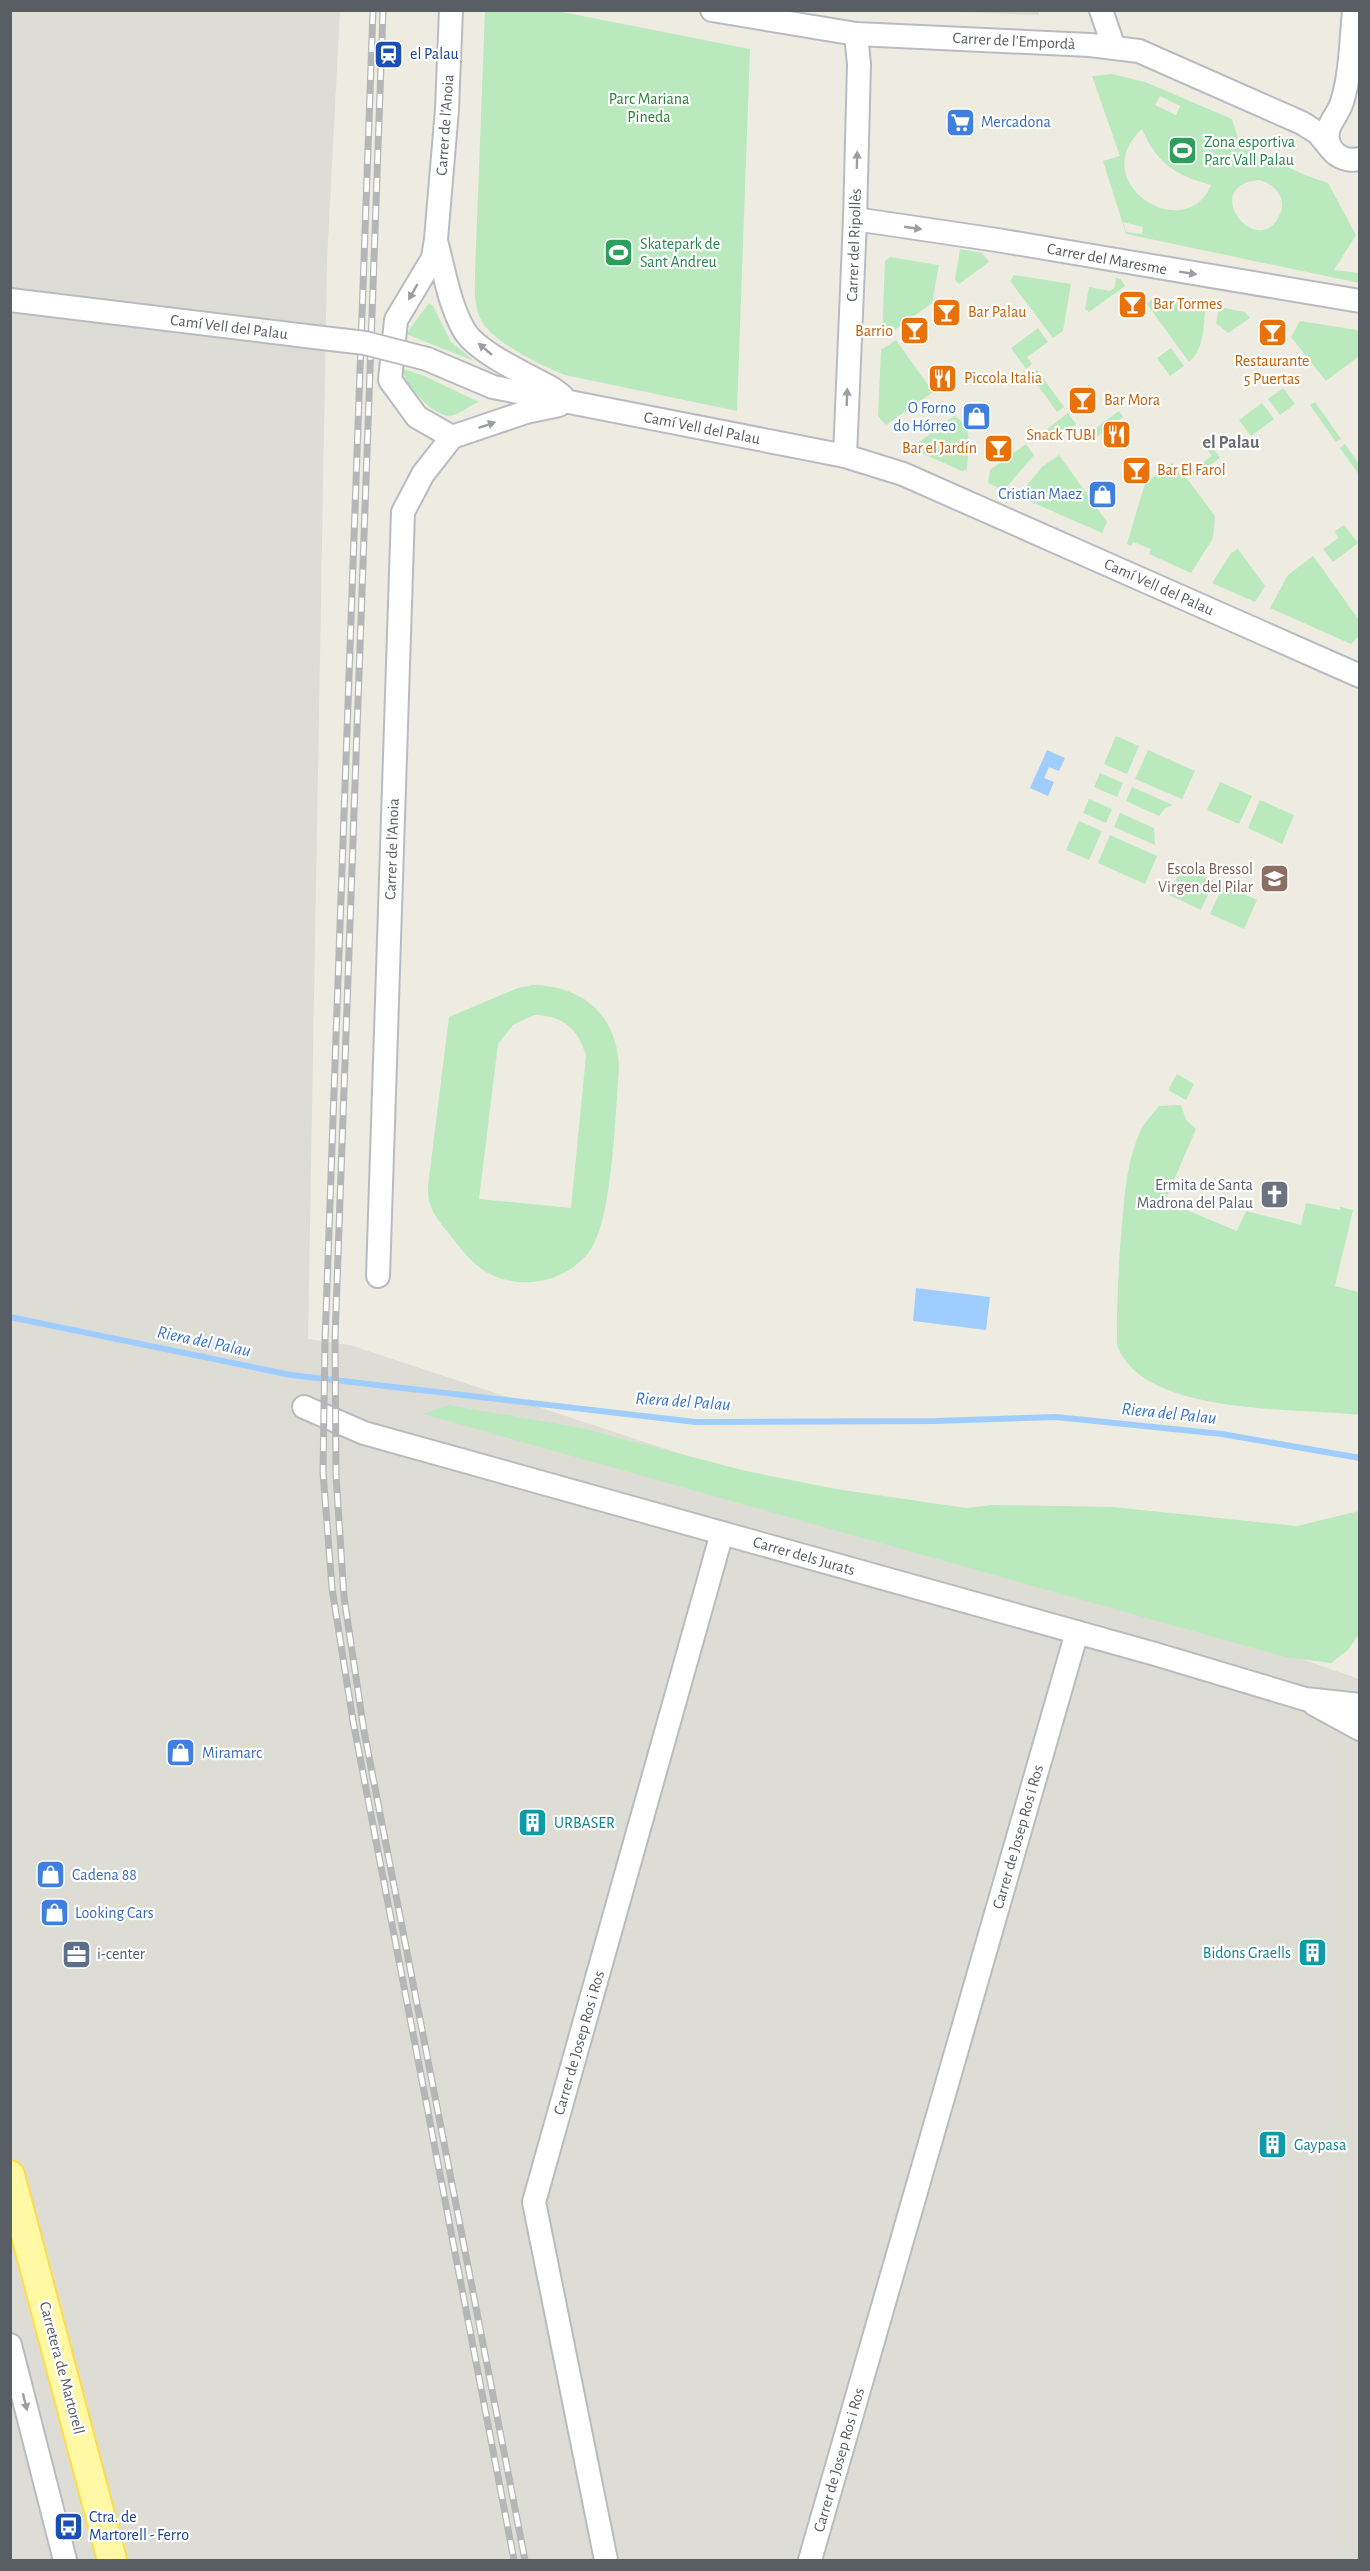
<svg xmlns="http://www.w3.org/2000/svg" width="1370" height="2571" viewBox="0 0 1370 2571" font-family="'Alegreya Sans',sans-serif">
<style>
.industrial{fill:#deddd5}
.education{fill:#dedccf}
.green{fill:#bae9be;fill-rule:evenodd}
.water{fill:#a0cdff}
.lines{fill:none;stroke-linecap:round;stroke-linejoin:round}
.stream{stroke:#a0cdff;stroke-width:6}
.minor-casing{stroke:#b9bbc2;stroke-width:26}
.major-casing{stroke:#ffdc49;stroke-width:32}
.minor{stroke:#fff;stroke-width:22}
.major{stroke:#fff8a5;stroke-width:28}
.rail-casing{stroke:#b5b6b7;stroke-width:7}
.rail{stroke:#fff;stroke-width:4.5;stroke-dasharray:14;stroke-linecap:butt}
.minor-bridge-casing{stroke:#b9bbc2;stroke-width:26;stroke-linecap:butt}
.minor-bridge{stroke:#fff;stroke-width:22}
.oneway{fill:#9b9ea2}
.labels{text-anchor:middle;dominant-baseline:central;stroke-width:4.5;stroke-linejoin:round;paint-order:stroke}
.street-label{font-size:16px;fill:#595d64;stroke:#fff}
.transit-label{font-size:16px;fill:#164399;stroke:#fff;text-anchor:start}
.park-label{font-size:16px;fill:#2a8237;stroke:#fff}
.shop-label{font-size:16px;fill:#366cbe;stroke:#fff;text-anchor:start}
.leisure-label{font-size:16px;fill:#27864d;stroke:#fff;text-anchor:start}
.food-label{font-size:16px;fill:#c56008;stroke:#fff;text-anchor:start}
.education-label{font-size:16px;fill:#785e54;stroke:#fff;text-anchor:end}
.worship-label{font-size:16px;fill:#5b616d;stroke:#fff;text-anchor:end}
.culture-label{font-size:16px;fill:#0d838f;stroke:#fff;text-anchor:start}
.service-label{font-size:16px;fill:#4e5e75;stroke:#fff;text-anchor:start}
.neighbourhood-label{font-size:18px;font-weight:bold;fill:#6a6f76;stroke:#fff}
.water-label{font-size:18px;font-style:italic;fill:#3673cf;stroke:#fff}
</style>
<rect width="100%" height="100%" fill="#eeece1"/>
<polygon class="industrial" points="11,11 340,11 327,261 308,1339 350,1345 1261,1645 1359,1679 1359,2560 11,2560"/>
<polygon class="education" points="929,11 1039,10 1039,15"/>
<g class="green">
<path d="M485,11H557L750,49L737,411L565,375C542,366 495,343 483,323C473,308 475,289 475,272Z"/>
<path d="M1112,74L1145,82L1232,119L1240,145L1305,175L1328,183L1356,235L1334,270L1359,273V283L1126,234L1103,161L1120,156L1092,76ZM1160,96L1180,106L1176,115L1155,105ZM1142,129C1157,163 1174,175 1211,185C1185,247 1084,182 1142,129ZM1259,180C1275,184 1287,198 1280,214C1259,263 1197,186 1259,180ZM1123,222L1143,227L1142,234L1126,232Z"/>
<polygon points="960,249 982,253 989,262 959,284 955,280"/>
<polygon points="890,257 939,265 932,303 882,339 885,261"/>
<polygon points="1014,275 1071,284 1063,331 1053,338 1010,281"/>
<polygon points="1116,278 1121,279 1125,286 1089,312 1085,309 1089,287 1110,291 1115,287"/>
<path d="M1153,298L1206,305C1203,323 1205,350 1189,362L1147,304Z"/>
<polygon points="429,303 433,306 451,342 474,361 406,334"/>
<polygon points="1219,307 1245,312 1250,318 1228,333 1216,323"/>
<polygon points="1300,321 1357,330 1359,333 1359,356 1326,381 1291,337"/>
<polygon points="1038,328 1048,342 1027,357 1032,364 1026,369 1011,348"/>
<polygon points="896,340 933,392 886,425 878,416 881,350"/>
<polygon points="1171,348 1184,366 1170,376 1157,358"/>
<path d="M403,369L422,375L479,402C469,405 459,416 448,416C433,415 403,384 403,369Z"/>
<polygon points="1037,370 1064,407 1057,412 1030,374"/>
<polygon points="1283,388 1295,404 1280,415 1268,399"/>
<polygon points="1315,402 1341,439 1336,442 1310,405"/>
<polygon points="1262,403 1274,419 1251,436 1239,420"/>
<polygon points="1119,411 1123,417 1094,439 1089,433"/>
<polygon points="1068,413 1076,424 1054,440 1047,429"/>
<path d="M954,416C975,428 968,448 967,470L962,471L914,450V446Z"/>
<polygon points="1208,441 1220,458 1195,476 1191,471 1212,456 1203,444"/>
<polygon points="1026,444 1034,455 1004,490 988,483 990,470"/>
<polygon points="1345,444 1359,464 1359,475 1340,448"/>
<polygon points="1059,455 1107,522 1102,533 1018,496 1042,467"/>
<polygon points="1172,463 1182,478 1185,476 1215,516 1213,538 1191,573 1149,554 1151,549 1133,542 1131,546 1127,544 1145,483"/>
<polygon points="1344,525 1358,543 1333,562 1323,549 1338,538 1335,531"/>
<polygon points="1238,549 1265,586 1255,602 1212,583 1231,553"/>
<polygon points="1313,556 1359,620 1359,636 1351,644 1270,608 1288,575"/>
<polygon points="1116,736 1139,746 1127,774 1104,764"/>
<polygon points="1148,750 1195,771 1182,799 1135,779"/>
<polygon points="1100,773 1123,783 1117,797 1094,787"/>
<polygon points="1220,782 1252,796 1239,824 1207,810"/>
<polygon points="1132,787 1173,805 1165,808 1159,816 1126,801"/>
<polygon points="1089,799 1112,809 1106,823 1083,813"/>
<polygon points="1260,800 1294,815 1282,844 1248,828"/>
<polygon points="1120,813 1154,828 1155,845 1114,827"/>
<polygon points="1079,821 1102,831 1089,860 1066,850"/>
<polygon points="1110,835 1157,856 1145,884 1098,863"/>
<polygon points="1182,867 1214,881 1201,910 1169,895"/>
<polygon points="1223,885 1257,900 1244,929 1210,914"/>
<path d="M533,985C585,986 618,1017 619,1069C615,1113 613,1216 591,1249C569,1281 523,1292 488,1273C472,1264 461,1249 450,1235C443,1226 433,1215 430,1204C428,1199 428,1192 428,1186L449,1017L518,988ZM534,1015C562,1015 579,1029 586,1056L571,1208L479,1199L498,1044L513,1025Z"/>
<polygon points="1177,1074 1194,1084 1186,1100 1168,1090"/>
<path d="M1181,1105L1186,1120L1196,1129L1165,1201L1237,1231L1246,1211L1301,1225L1306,1203L1340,1210V1207L1353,1210L1335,1286L1359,1292V1415C1298,1407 1148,1417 1118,1348C1115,1340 1119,1262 1120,1248C1124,1209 1124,1168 1140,1132C1144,1122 1153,1114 1159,1106Z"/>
<polygon points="449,1405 581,1428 746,1471 836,1489 966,1508 994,1505 1113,1507 1297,1526 1359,1511 1359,1634 1348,1650 1331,1663 1285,1657 423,1414"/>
</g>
<g class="water">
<polygon points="1047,750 1065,758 1059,771 1049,767 1044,778 1054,782 1048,796 1030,788"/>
<polygon points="916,1288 990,1297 986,1330 913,1321"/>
</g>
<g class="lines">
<polyline class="stream" points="10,1317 291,1375 695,1422 935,1421 1056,1417 1222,1434 1360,1458"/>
<defs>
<g id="minor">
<polyline points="451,10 447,109 436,239 433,258 396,320 390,380 417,417 452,437 526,412 559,405"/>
<polyline points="712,10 856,34 1090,45 1139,51 1302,123 1318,133 1331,149"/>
<polyline points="1101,10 1114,48"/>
<path d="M1354,10C1351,41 1351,73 1342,102C1338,116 1325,125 1328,140C1331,156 1346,162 1360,159"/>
<polyline points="855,219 997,240 1360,301"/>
<path d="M436,241C444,270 449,304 464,330C477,353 530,376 553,389L562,396"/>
<polyline points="10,300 306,336"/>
<polyline points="427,359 493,387 845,456 903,474 1360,676"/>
<polyline points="845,456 855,219 859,64 856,34"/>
<polyline points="378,1276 403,512 423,474 452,437"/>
<polyline points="304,1407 364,1433 1155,1654 1305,1699 1360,1705"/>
<polyline points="1314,1704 1360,1729"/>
<polyline points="10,2345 65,2560"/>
<polyline points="606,2560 534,2202 722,1533"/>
<polyline points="810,2560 1077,1632"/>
</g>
<polyline id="major" points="10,2175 112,2560"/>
</defs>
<use href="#minor" class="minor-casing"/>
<use href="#major" class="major-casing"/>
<use href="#minor" class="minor"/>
<use href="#major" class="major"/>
<defs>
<g id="rail">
<polyline points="373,10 325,1342 323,1472 332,1588 353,1721 514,2560"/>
<polyline points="383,10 335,1339 336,1475 344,1597 364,1731 525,2560"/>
</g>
</defs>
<use href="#rail" class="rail-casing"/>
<use href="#rail" class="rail"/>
<defs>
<polyline id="minor-bridge" points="306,336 365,343 427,359"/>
</defs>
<use href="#minor-bridge" class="minor-bridge-casing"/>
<use href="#minor-bridge" class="minor-bridge"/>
</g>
<defs><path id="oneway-solid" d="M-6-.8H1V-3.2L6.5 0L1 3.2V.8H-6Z" transform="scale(1.5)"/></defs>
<g class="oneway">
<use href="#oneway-solid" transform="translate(857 160) rotate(-89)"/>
<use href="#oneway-solid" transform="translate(913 228) rotate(8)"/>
<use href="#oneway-solid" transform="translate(1188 273) rotate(9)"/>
<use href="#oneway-solid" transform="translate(413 292) rotate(120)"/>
<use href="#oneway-solid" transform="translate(485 349) rotate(-140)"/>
<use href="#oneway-solid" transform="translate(847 397) rotate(-88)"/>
<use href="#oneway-solid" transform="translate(487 425) rotate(-19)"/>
<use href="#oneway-solid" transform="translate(25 2402) rotate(76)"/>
</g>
<defs>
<symbol id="station-square" viewBox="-11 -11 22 22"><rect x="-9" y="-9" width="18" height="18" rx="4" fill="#1a4fb4" stroke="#fff"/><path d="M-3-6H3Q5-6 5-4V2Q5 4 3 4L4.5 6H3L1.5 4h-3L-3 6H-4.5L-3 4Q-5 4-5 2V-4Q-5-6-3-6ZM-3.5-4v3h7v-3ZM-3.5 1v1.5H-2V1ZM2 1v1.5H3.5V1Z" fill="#fff"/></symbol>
<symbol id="supermarket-square" viewBox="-11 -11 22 22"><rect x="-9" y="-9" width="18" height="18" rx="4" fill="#3f7fe0" stroke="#fff"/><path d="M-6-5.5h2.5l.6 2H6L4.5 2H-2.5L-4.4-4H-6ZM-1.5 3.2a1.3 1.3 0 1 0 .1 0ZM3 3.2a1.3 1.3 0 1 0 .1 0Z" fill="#fff"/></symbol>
<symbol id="stadium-square" viewBox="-11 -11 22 22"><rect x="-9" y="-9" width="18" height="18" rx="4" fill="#2e9e5b" stroke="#fff"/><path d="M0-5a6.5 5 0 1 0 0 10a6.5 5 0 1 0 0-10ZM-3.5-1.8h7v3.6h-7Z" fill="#fff"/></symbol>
<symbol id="bar-square" viewBox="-11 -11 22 22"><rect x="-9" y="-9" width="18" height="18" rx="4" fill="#e8710a" stroke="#fff"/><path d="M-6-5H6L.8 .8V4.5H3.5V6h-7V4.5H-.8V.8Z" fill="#fff"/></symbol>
<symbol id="restaurant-square" viewBox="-11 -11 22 22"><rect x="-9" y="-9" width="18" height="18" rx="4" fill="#e8710a" stroke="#fff"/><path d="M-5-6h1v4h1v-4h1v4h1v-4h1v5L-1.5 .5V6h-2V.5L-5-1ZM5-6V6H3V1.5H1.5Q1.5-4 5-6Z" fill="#fff"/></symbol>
<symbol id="shop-square" viewBox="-11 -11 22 22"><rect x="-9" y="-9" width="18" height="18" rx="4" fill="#3f7fe0" stroke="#fff"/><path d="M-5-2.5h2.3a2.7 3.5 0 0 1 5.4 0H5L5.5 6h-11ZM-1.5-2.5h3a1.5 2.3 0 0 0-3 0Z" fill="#fff"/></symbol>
<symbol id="school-square" viewBox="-11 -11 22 22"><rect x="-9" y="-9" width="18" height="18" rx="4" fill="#8d6e63" stroke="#fff"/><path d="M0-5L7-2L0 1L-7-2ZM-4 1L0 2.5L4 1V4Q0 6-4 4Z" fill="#fff"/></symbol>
<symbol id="church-square" viewBox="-11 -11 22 22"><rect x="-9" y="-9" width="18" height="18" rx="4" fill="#6b7280" stroke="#fff"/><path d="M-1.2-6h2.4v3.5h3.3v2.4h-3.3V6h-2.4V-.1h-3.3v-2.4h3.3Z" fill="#fff"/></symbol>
<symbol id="building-square" viewBox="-11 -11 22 22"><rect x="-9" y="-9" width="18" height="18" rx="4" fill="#0f9aa8" stroke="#fff"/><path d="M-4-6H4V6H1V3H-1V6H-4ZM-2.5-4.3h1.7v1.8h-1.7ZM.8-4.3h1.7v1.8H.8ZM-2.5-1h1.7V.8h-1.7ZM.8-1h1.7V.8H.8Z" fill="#fff"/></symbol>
<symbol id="office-square" viewBox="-11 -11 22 22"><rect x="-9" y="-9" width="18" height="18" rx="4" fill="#5c6f8a" stroke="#fff"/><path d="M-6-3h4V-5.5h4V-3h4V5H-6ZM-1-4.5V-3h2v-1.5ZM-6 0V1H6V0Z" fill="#fff"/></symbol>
<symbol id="bus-square" viewBox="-11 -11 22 22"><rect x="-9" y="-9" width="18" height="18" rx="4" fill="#1a4fb4" stroke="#fff"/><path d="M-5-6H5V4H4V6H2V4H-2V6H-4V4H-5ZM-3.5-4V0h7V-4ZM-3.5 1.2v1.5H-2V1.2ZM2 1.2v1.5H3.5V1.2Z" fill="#fff"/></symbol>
</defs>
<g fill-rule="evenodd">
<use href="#station-square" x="372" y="38" width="33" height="33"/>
<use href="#supermarket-square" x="944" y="106" width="33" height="33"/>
<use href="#stadium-square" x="1166" y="134" width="33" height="33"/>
<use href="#stadium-square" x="602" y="236" width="33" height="33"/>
<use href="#bar-square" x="1116" y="288" width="33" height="33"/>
<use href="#bar-square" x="930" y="296" width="33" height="33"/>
<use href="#bar-square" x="898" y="314" width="33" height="33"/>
<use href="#bar-square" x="1256" y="316" width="33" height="33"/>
<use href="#restaurant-square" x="926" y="362" width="33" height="33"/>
<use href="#bar-square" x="1066" y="384" width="33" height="33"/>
<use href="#shop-square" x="960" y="400" width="33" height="33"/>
<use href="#restaurant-square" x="1100" y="418" width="33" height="33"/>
<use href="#bar-square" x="982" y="432" width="33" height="33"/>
<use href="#bar-square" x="1120" y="454" width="33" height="33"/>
<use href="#shop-square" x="1086" y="478" width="33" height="33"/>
<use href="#school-square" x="1258" y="862" width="33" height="33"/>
<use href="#church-square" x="1258" y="1178" width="33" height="33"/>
<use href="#shop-square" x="164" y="1736" width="33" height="33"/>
<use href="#building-square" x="516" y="1806" width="33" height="33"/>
<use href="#shop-square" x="34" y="1858" width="33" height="33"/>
<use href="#shop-square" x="38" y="1896" width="33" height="33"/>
<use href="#building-square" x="1296" y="1936" width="33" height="33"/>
<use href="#office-square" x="60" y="1938" width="33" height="33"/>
<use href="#building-square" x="1256" y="2128" width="33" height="33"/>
<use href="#bus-square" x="52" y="2510" width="33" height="33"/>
</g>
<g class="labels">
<g class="street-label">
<text transform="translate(1014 41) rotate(3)">Carrer de l'Empordà</text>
<text transform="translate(445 125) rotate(-86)">Carrer de l'Anoia</text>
<text transform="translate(854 245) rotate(-88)">Carrer del Ripollès</text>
<text transform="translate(1107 259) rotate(10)">Carrer del Maresme</text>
<text transform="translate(229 327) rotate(7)">Camí Vell del Palau</text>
<text transform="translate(702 428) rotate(11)">Camí Vell del Palau</text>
<text transform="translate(1159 587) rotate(24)">Camí Vell del Palau</text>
<text transform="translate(392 849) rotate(-88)">Carrer de l'Anoia</text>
<text transform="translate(804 1556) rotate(16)">Carrer dels Jurats</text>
<text transform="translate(1018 1837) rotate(-74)">Carrer de Josep Ros i Ros</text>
<text transform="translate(579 2043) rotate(-74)">Carrer de Josep Ros i Ros</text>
<text transform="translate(62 2368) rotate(75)">Carretera de Martorell</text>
<text transform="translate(839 2460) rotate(-74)">Carrer de Josep Ros i Ros</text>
</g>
<g class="transit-label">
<text x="410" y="54">el Palau</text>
<text x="89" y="2517">Ctra. de<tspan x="89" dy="18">Martorell - Ferro</tspan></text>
</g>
<g class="park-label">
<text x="649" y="99">Parc Mariana<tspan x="649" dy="18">Pineda</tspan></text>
</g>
<g class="shop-label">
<text x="981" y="122">Mercadona</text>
<text x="956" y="408" text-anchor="end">O Forno<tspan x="956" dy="18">do Hórreo</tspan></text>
<text x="1082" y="494" text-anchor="end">Cristian Maez</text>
<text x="202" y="1753">Miramarc</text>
<text x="72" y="1875">Cadena 88</text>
<text x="75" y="1913">Looking Cars</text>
</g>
<g class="leisure-label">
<text x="1204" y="142">Zona esportiva<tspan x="1204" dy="18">Parc Vall Palau</tspan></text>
<text x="640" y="244">Skatepark de<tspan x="640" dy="18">Sant Andreu</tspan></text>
</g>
<g class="food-label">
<text x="1153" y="304">Bar Tormes</text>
<text x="968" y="312">Bar Palau</text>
<text x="893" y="331" text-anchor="end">Barrio</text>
<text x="1272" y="361" text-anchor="middle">Restaurante<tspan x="1272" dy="18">5 Puertas</tspan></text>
<text x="964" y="378">Piccola Italia</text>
<text x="1104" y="400">Bar Mora</text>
<text x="1096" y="435" text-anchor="end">Snack TUBI</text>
<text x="977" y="448" text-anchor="end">Bar el Jardín</text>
<text x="1157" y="470">Bar El Farol</text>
</g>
<g class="education-label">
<text x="1253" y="869">Escola Bressol<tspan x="1253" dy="18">Virgen del Pilar</tspan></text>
</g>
<g class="worship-label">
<text x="1253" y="1185">Ermita de Santa<tspan x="1253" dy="18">Madrona del Palau</tspan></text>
</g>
<g class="culture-label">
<text x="554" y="1823">URBASER</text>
<text x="1291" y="1953" text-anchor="end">Bidons Graells</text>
<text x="1294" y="2145">Gaypasa</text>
</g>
<g class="service-label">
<text x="97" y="1954">i-center</text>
</g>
<g class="neighbourhood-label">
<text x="1231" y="443">el Palau</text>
</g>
<g class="water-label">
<text transform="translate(204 1342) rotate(12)">Riera del Palau</text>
<text transform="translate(683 1402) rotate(4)">Riera del Palau</text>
<text transform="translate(1169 1414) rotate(6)">Riera del Palau</text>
</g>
</g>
<rect width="1370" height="2571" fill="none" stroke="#595d64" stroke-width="24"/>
</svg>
